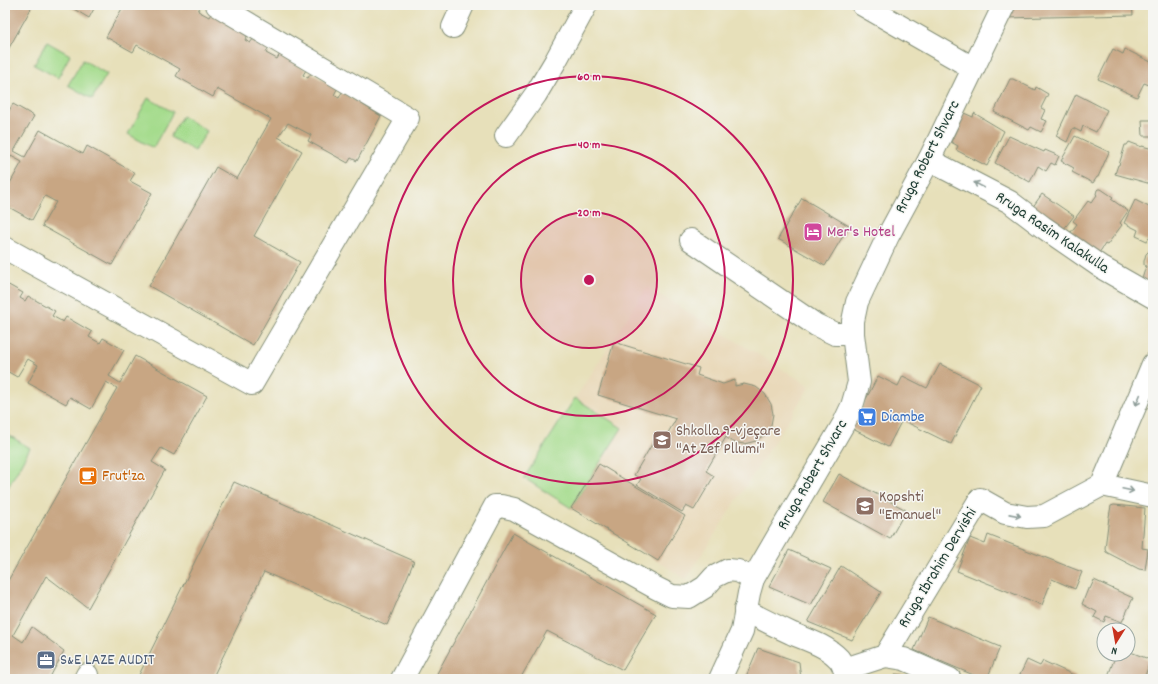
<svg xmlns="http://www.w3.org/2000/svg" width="1158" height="684" viewBox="0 0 1158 684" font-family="Dekko,sans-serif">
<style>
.built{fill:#e9d9ba}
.green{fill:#a5dc8d;stroke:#628c60}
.building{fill:#c8a683}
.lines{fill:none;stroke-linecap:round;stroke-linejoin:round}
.minor-casing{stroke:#838e77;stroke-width:24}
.minor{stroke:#fff;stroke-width:22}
.oneway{stroke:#8f9e9a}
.ring{fill:none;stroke:#c2185b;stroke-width:2}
.labels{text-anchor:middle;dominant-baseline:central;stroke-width:3;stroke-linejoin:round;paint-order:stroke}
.street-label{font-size:16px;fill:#1f3d34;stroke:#f6f6f2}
.hotel-label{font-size:16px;fill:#b23c85;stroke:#f6f6f2;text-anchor:start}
.shop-label{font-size:16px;fill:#366cbe;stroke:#f6f6f2;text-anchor:start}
.education-label{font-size:16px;fill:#785e54;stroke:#f6f6f2;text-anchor:start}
.food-label{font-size:16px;fill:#c56008;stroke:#f6f6f2;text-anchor:start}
.service-label{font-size:16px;fill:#4e5e75;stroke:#f6f6f2;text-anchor:start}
.centre{fill:#c2185b;stroke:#f6f6f2;stroke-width:2}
.ring-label{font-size:12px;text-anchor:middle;font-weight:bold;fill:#c2185b;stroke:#f6f6f2;stroke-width:3;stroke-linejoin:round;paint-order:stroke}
</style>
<rect width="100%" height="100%" fill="#f6f6f2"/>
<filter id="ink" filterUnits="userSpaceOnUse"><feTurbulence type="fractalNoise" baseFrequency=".025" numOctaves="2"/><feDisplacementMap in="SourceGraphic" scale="8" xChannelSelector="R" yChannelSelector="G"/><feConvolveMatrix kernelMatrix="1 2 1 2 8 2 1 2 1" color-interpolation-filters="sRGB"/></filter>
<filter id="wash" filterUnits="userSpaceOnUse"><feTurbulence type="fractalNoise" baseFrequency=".012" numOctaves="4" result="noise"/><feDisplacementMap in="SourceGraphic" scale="16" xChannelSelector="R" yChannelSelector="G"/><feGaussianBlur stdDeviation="0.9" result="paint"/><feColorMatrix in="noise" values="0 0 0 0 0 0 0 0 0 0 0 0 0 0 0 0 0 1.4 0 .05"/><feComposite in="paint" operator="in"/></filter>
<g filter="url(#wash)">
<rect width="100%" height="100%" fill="#e7e0ba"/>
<polygon class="built" points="647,287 810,386 686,579 524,478"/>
<g class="green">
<polygon points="47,42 70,55 58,78 34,65"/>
<polygon points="83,60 107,74 92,99 68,85"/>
<polygon points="148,98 173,112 153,148 128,134"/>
<polygon points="182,116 207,131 195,151 170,137"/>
<polygon points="575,398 622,428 571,508 524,478"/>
<polygon points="5,433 30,448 6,491 5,490"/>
</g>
<g id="blocks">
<g class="building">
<polygon points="5,5 33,5 5,55"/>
<polygon points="67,5 96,5 89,18"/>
<polygon points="124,5 201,5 198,11 209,17 212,12 248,34 245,40 250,43 254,38 269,47 266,53 277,59 280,54 306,70 303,75 308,78 311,73 337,89 334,95 339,98 342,92 381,116 357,161 351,158 348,163 308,141 311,135 288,123 278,137 302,151 254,236 300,262 253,345 149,286 216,167 237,179 271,119 217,89 213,97 176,76 180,69 137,45 133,52 106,37"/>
<polygon points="1013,5 1132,5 1133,15 1006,18"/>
<polygon points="1113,49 1123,54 1125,49 1153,63 1153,74 1149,85 1144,83 1137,97 1098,79"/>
<polygon points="1010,79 1013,79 1035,90 1036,87 1048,94 1041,108 1045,110 1041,119 1047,121 1041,132 1031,127 1029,130 994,112"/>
<polygon points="1076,94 1107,110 1096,132 1083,126 1081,132 1073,128 1067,142 1056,136"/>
<polygon points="13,104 34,116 14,151 25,157 40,130 83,154 87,146 135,173 130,181 152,193 112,265 42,226 56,202 45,196 32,220 5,205 5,192 22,162 11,156 5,167 5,117"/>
<polygon points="964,113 973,117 974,113 1004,131 987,166 956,150 958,146 951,142"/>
<polygon points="1142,120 1153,120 1153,136 1143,136"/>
<polygon points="1009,136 1044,152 1045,150 1059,156 1055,165 1051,163 1046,171 1038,166 1030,182 995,163"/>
<polygon points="1075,136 1109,152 1098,177 1097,177 1093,183 1072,172 1074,168 1061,161"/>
<polygon points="1129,142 1142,147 1142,146 1153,149 1153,176 1151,184 1115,174 1118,165 1119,165 1125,145 1127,145"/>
<polygon points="1098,189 1101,189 1113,197 1111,199 1128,211 1120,223 1122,225 1107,245 1105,244 1097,256 1067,233 1069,232 1071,232 1077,224 1073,221 1088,201 1091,203 1097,195 1096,194 1097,190"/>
<polygon points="1042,194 1074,216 1063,230 1032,208"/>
<polygon points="802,198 849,226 825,266 778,239"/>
<polygon points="1135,200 1153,209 1153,237 1150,236 1147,241 1136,236 1138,230 1124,223"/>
<polygon points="1150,250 1153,251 1153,284 1142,279 1146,266 1144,265 1144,261 1146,254"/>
<polygon points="5,283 23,293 20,298 25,301 28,296 55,311 52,316 63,322 66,317 92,332 89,337 100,343 103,338 124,350 109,376 120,383 135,356 207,396 174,455 161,448 152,462 165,470 88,608 46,576 26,612 13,635 23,642 32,627 64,651 49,679 5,679 5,586 117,388 106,382 91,409 70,397 66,404 28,383 38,365 28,359 17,377 5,370"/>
<polygon points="614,342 699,368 697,375 723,384 735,380 735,386 744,384 756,387 765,394 771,404 773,414 771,425 765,434 756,441 744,444 732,442 726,437 706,471 714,476 694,510 686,506 682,512 637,485 641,479 634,475 655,439 662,443 676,419 598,395"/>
<polygon points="940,364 981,385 951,444 902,420 888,447 851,428 878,376 898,386 903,376 927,388"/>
<polygon points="599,464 685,516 658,561 571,508"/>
<polygon points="839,474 906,510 890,539 823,502"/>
<polygon points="234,482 414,561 387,625 264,572 212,679 137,679"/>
<polygon points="1114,505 1145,508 1142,548 1148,549 1145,570 1139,569 1106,552 1105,548 1109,517 1111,506"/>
<polygon points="513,533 656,614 623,670 547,631 520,679 434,679"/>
<polygon points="988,535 1082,572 1075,589 1052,579 1042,605 957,571 970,538 985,544"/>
<polygon points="789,550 831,569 811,605 769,587"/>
<polygon points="841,566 881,592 852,640 808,622"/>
<polygon points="1094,580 1133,598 1122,622 1106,616 1104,622 1094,617 1097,612 1082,604 1088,589 1090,589"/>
<polygon points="928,617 1000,647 987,679 983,679 914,650"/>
<polygon points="758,648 799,662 801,679 745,679"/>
<polygon points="1128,651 1146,658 1150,661 1144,679 1107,679 1116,654 1128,654"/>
<polygon points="1027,660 1040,666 1043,661 1076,676 1075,679 1018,679"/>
<polygon points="895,674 918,677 918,679 895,679"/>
</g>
</g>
</g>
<g filter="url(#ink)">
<use href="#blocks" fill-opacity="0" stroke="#838e77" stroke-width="1"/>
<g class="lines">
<defs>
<g id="minor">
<polyline points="863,5 973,68"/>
<polyline points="453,27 463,5"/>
<polyline points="506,136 536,94 555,62 586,5"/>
<polyline points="929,160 1010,202 1043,227 1104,269 1153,297"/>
<polyline points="691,240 816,325 835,334 853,334"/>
<polyline points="5,248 252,384 408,118 217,5"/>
<polyline points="1102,485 1153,496"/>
<path d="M745,610C761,619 776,626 793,634C808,640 827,646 839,659C844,665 845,672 847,679"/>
<polyline points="885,656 904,659 950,679"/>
<polyline points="845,669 885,656 980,499 1005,513 1027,517 1044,516 1102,485 1153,364"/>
<polyline points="85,679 87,675"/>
<polyline points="402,679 495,506 501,506 514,509 656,588 672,596 689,597 705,587 714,577 728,570 738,571 753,579"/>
<polyline points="720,679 742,631 749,593 753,579 844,423 852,406 859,382 853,334 853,321 857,302 888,236 929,160 1004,5"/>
</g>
</defs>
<use href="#minor" class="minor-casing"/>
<use href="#minor" class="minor"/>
</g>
<defs><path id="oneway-shaft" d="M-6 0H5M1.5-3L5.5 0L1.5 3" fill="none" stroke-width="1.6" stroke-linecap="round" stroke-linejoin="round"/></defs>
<g class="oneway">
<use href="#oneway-shaft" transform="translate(979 185) rotate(-152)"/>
<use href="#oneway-shaft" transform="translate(1138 400) rotate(113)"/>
<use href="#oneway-shaft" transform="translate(1128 490) rotate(12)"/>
<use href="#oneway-shaft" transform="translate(1015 515) rotate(11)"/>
</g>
</g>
<circle cx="589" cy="280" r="68" fill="#c2185b" fill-opacity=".12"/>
<g class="ring">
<circle cx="589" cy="280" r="68"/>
<circle cx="589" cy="280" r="136"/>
<circle cx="589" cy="280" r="204"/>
</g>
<defs>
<symbol id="hotel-square" viewBox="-11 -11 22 22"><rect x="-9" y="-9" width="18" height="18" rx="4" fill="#d1479c" stroke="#f6f6f2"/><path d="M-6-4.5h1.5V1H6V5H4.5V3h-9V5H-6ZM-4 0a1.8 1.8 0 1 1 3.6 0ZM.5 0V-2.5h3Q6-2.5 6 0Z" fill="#fff"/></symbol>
<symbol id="supermarket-square" viewBox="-11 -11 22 22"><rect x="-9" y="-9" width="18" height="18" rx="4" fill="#3f7fe0" stroke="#f6f6f2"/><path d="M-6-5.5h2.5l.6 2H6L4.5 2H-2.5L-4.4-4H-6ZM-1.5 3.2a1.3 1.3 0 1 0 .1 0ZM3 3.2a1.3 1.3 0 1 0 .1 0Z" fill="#fff"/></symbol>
<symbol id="school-square" viewBox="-11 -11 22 22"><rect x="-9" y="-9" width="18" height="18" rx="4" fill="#8d6e63" stroke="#f6f6f2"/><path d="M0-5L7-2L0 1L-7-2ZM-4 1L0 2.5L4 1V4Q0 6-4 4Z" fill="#fff"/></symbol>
<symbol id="cafe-square" viewBox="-11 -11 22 22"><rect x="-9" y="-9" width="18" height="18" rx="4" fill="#e8710a" stroke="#f6f6f2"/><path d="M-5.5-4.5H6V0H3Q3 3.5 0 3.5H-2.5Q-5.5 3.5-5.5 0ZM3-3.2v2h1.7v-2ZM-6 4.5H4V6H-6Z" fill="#fff"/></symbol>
<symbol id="office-square" viewBox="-11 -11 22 22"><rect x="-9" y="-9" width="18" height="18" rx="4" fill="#5c6f8a" stroke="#f6f6f2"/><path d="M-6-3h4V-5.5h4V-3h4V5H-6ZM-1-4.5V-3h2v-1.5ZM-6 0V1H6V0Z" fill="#fff"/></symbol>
</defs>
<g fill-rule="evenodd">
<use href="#hotel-square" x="802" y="221" width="22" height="22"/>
<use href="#supermarket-square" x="856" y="406" width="22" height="22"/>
<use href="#school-square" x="651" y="429" width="22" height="22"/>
<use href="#cafe-square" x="77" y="465" width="22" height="22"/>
<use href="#school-square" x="854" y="495" width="22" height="22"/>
<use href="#office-square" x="35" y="649" width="22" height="22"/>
</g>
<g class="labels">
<g class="street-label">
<text transform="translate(928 157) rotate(-63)">Rruga Robert Shvarc</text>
<text transform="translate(1052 233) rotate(34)">Rruga Rasim Kalakulla</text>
<text transform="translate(813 475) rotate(-60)">Rruga Robert Shvarc</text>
<text transform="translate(938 568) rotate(-59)">Rruga Ibrahim Dervishi</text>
</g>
<g class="hotel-label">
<text x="827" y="232">Mer's Hotel</text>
</g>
<g class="shop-label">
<text x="881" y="417">Diambe</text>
</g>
<g class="education-label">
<text x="676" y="431">Shkolla 9-vjeçare<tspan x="676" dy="18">"At Zef Pllumi"</tspan></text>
<text x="879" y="497">Kopshti<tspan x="879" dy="18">"Emanuel"</tspan></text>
</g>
<g class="food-label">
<text x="102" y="476">Frut'za</text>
</g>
<g class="service-label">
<text x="60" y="660">S&amp;E LAZE AUDIT</text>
</g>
</g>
<circle cx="589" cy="280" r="6" class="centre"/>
<g class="ring-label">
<text x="589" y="80">60 m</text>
<text x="589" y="148">40 m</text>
<text x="589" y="216">20 m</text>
</g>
<rect width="1158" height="684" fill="none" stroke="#f6f6f2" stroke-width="20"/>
<g transform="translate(1116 642) rotate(191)"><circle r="19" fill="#f6f6f2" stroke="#a0aca6"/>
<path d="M0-3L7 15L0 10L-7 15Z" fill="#c8321e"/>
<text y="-6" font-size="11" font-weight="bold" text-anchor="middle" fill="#1f3d34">N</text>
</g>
</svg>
